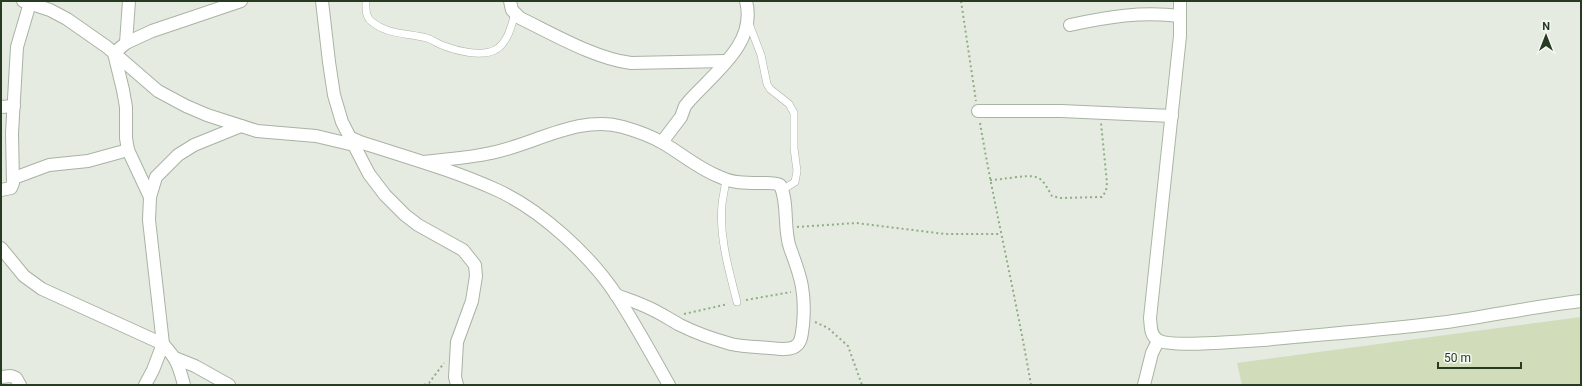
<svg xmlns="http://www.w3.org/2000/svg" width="1582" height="386" viewBox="0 0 1582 386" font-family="Roboto,sans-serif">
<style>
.green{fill:#d1dcbb}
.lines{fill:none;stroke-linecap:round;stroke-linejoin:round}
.lane-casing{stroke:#a8b3a4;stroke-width:8}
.street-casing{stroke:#a8b3a4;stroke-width:14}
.secondary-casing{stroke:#a7b7a0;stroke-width:14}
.path{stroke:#8eae83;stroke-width:2;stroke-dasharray:2 3;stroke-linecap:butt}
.lane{stroke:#fff;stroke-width:7}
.street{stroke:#fff;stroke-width:12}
.secondary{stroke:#fff;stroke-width:12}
</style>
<rect width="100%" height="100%" fill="#e5ebe1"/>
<polygon class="green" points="1581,317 1581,385 1242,385 1237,363"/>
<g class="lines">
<defs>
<g id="lane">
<path d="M366,1C366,8 365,16 371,21C387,35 408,33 427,38C433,40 438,44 444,46C457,51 481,57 495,50C508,43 511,26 515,14"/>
<polyline points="748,21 761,55 767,84 770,89 789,104 794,113 794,148 797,171 795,182 782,190"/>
<path d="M726,179C725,188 723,196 722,204C719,238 729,270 737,302"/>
</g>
<g id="street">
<polyline points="23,1 50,10 67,19 107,47 158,91 186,106 207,115 257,131 316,136 354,145"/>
<polyline points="322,1 329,62 334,95 342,122 369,174 385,195 405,215 418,225 463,250 475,265 476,276 472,301 457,342 455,377 457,385"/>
<path d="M510,1L512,10L520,18C553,34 596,59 631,63L726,61"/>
<path d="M1070,25C1107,17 1142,11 1180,16"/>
<polyline points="126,43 129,1"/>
<polyline points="1,107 14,106"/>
<polyline points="978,111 1061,111 1172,116"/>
<path d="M351,138L360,142C406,157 453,170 497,190C541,210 591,256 617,296C635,324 652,355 669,385"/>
<path d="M662,142L681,117L685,106L690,100C715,72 757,43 746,1"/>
<path d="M424,162C446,159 469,158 491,153C533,145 580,114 623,127C637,131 651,136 663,143C682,154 699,169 720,177C732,183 746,183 759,183C766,183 774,182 780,185C789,203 783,228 790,248C801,277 806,293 803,325C802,331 802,341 797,345C791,351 778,349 770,348C758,347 743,347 731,344C713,339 696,333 680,325C669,319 659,312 647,307C637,302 627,299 616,295"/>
<polyline points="14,178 49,165 88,161 128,150"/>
<polyline points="1,190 11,188 13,183 12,133 17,47 30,3"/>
<polyline points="150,197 128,150 126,138 126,107 123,90 114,53 126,43 152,31 241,1"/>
<path d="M1,248L24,276L42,289L163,344C177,359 179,366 184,385"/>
<polyline points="175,358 195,366 229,385"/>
<polyline points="1,377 11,376 16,378 20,385"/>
<polyline points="145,385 153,370 163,344 149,220 150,197 156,177 178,155 194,145 241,126"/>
<polyline points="1144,385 1152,353 1158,341"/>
</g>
<path id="secondary" d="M1180,1V36L1150,318C1151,326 1150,336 1158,340C1170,348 1245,341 1263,340C1324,334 1385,330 1447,322C1491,316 1536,306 1581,301"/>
</defs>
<use href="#lane" class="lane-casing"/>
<use href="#street" class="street-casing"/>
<use href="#secondary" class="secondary-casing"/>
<g class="path">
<polyline points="961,1 976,101"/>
<path d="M980,123C995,211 1016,297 1031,385"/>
<path d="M990,180C1002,180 1026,174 1036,177C1044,179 1048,190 1052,196L1060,198L1102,197L1106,191L1107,183L1101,123"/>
<polyline points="797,227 856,223 945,234 1001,234"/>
<polyline points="746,300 791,292"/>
<polyline points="684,314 728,304"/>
<polyline points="815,322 828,328 848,346 862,385"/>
<polyline points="424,385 429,383 444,363"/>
</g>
<use href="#lane" class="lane"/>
<use href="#street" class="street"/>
<use href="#secondary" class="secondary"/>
</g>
<rect width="1582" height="386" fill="none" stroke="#273b22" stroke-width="4"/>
<g transform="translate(1546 36)" stroke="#f4f8f2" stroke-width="3" paint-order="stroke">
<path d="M0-3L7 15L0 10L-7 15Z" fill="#273b22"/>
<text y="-6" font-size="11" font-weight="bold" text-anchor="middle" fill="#273b22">N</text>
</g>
<path d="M1438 362v6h83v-6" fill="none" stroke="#273b22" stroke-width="2"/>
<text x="1444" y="362" font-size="12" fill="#273b22" stroke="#f4f8f2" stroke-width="3" paint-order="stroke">50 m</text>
</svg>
